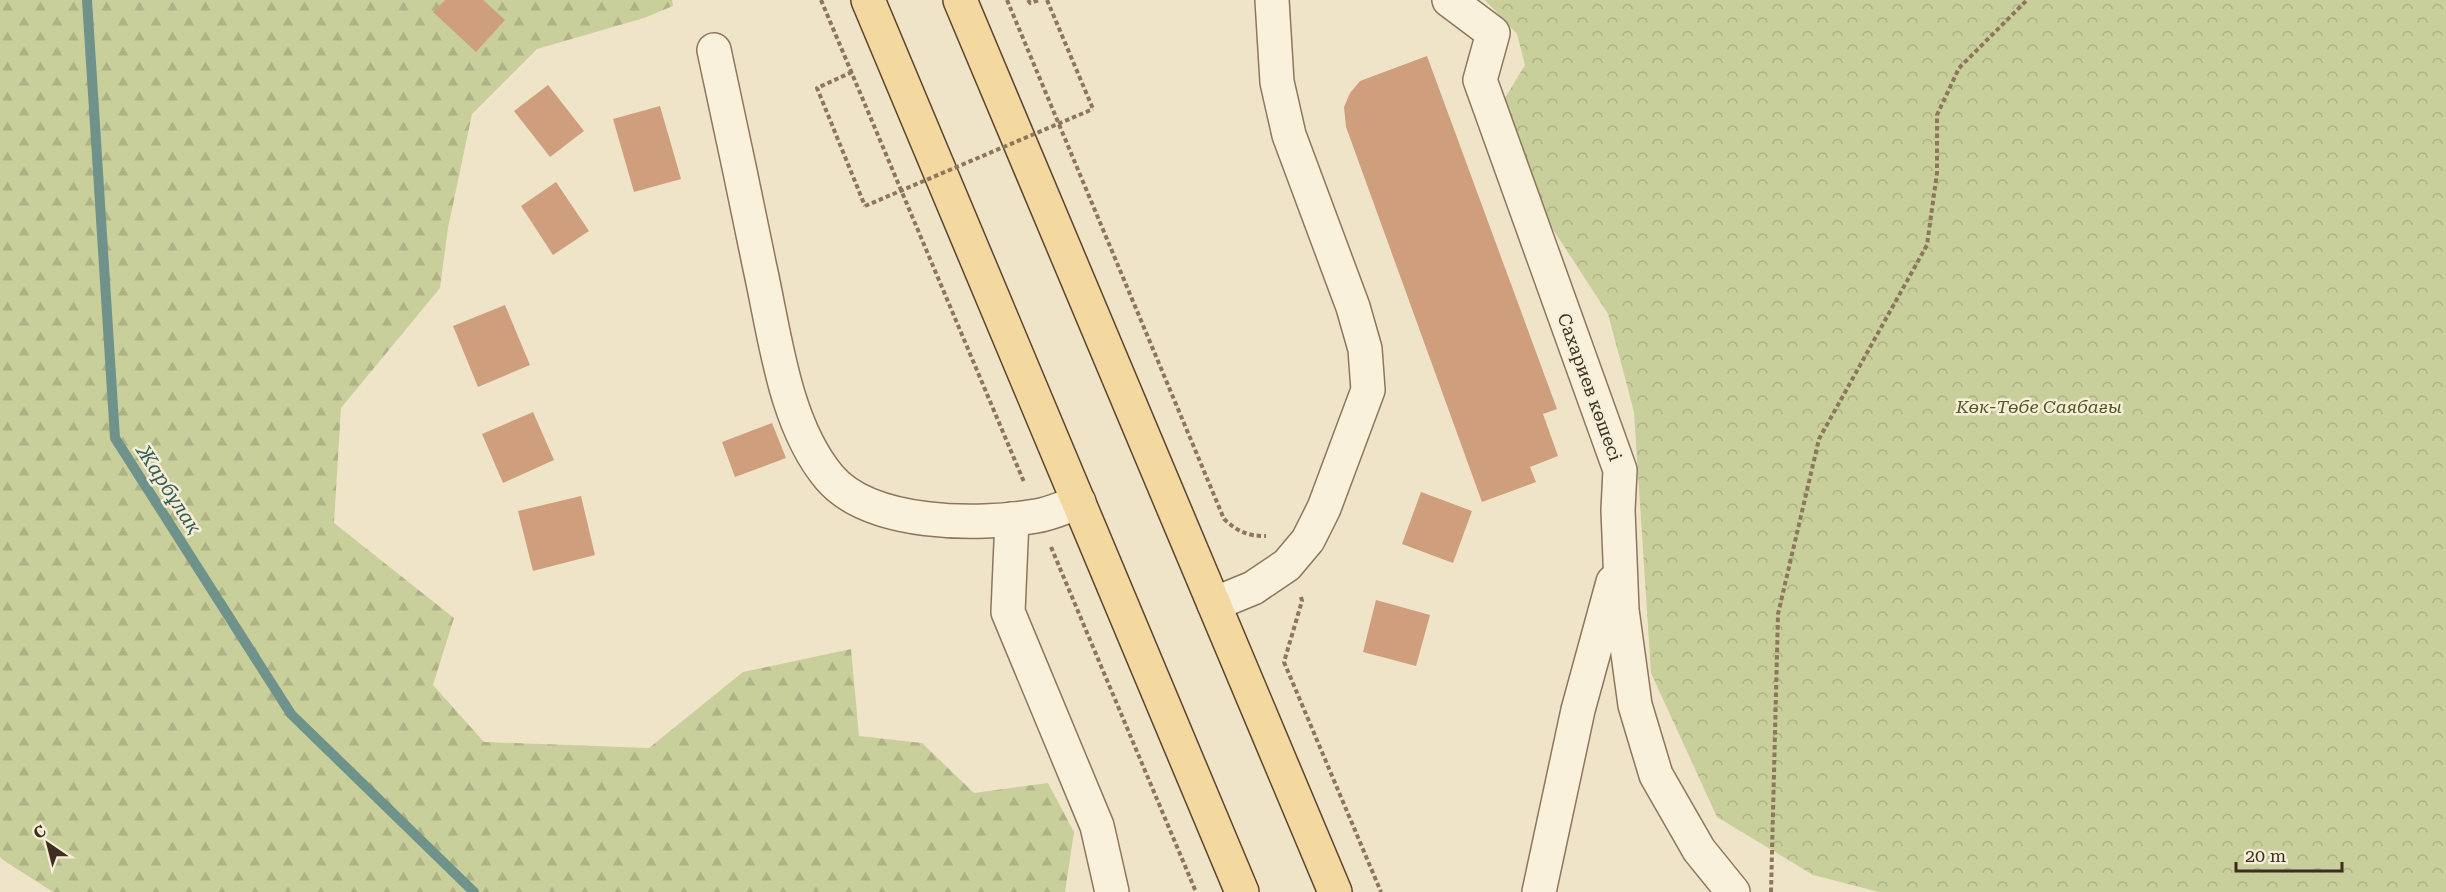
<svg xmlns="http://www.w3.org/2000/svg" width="2446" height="892" viewBox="0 0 2446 892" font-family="'Roboto Serif',serif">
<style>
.forest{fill:url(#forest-firs)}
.park{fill:url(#park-crowns)}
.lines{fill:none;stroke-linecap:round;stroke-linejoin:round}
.stream{stroke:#6f938a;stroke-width:10}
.building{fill:#cf9f7d}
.minor-casing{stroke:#8d765c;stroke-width:36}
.major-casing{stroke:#5b4430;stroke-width:36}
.path{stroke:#8d765c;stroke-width:4;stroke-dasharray:4.5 3;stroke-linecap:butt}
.minor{stroke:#faf1dc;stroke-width:33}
.major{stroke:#f3d9a0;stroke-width:33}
.path-bridge{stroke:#8d765c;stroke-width:4;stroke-dasharray:4.5 3;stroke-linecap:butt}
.labels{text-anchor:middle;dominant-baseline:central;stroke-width:5;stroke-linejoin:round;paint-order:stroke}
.street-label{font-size:18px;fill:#3d2e20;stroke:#f7eed8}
.park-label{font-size:18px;font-style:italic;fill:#4d5a26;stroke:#f7eed8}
.water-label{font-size:20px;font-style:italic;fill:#2f5d5a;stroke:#f7eed8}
</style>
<defs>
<pattern id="forest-firs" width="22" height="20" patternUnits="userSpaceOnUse" patternTransform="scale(1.5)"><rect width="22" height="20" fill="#c9cf9b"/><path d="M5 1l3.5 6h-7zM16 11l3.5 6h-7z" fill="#aeb285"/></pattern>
<pattern id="park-crowns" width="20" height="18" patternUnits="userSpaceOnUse" patternTransform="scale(1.5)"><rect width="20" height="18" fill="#c9cf9b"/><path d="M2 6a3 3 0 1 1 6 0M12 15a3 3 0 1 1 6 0" fill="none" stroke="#aeb285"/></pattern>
</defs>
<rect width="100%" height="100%" fill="#f0e4c8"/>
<polygon class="forest" points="0,0 672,0 673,6 644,18 537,49 472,114 448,228 440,288 341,408 334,523 454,618 433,685 484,742 649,748 743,672 851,649 859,736 922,743 974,793 1048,783 1074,832 1065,892 53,892 3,860 0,857"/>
<polygon class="park" points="1485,0 2446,0 2446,892 1879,892 1813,875 1717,817 1651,673 1634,412 1608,314 1521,180 1507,141 1505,98 1525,65 1517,34"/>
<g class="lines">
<polyline class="stream" points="87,0 115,438 291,714 474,892"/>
</g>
<g class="building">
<polygon points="445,0 483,0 505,20 476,52 433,12"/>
<polygon points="1427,56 1557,409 1543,414 1558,456 1530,467 1536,482 1482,502 1346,127 1344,107 1350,93 1360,81"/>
<polygon points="548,85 584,131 550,157 514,111"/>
<polygon points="660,106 681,179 634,192 613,119"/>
<polygon points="556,182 589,231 553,255 521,206"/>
<polygon points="505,305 530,365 478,387 453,326"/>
<polygon points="533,412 554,460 503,483 482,434"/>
<polygon points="772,423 786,458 735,477 722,442"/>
<polygon points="1421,492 1472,511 1453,563 1402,544"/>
<polygon points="581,496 595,555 533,571 518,511"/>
<polygon points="1376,600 1430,615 1416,666 1363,652"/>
</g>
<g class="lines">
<defs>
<g id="minor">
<polyline points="1449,0 1493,33 1480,80 1620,470 1618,510 1622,610 1635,705 1656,775 1699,850 1733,892"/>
<path d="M714,50C730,123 745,195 760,268C775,335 784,423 829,477C870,526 978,526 1036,516C1050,514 1065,507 1079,502"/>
<polyline points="1012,519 1008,612 1097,826 1112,892"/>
<polyline points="1214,604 1253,588 1287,565 1308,540 1324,508 1368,390 1365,349 1353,307 1289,135 1277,82 1272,0"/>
<polyline points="1539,892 1578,710 1613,582"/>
</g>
<g id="major">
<polyline points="868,0 1242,892"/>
<polyline points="960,0 1335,892"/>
</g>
</defs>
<use href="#minor" class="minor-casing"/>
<use href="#major" class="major-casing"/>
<g class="path">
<polyline points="821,0 1024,482"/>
<path d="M1007,0L1224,519C1238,532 1248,536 1266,536"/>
<polyline points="1028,0 1030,3 1039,0"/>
<polyline points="1047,0 1093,109"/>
<polyline points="852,72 817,88 865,206"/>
<polyline points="1051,547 1196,892"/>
<polyline points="1301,597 1302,601 1284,662 1381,892"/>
<polyline points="1771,892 1778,614 1819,439 1927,245 1937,173 1937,115 1959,68 2027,0"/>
</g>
<use href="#minor" class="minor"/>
<use href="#major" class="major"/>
<polyline class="path-bridge" points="865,206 1093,109"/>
</g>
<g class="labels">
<g class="street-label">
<text transform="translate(1590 387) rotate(70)">Сахариев көшесі</text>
</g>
<g class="park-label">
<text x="2039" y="406">Көк-Төбе Саябағы</text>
</g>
<g class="water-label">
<text transform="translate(169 489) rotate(57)">Жарбұлақ</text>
</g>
</g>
<g transform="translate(48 844) rotate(325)" stroke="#f7eed8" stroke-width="4.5" paint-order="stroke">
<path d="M0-4.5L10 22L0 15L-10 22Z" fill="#3d2e20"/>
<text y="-9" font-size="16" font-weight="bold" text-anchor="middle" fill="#3d2e20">С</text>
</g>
<path d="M2236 862v9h106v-9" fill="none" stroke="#3d2e20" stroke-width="3"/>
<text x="2245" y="862" font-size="18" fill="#3d2e20" stroke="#f7eed8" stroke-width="4.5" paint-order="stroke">20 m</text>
</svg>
